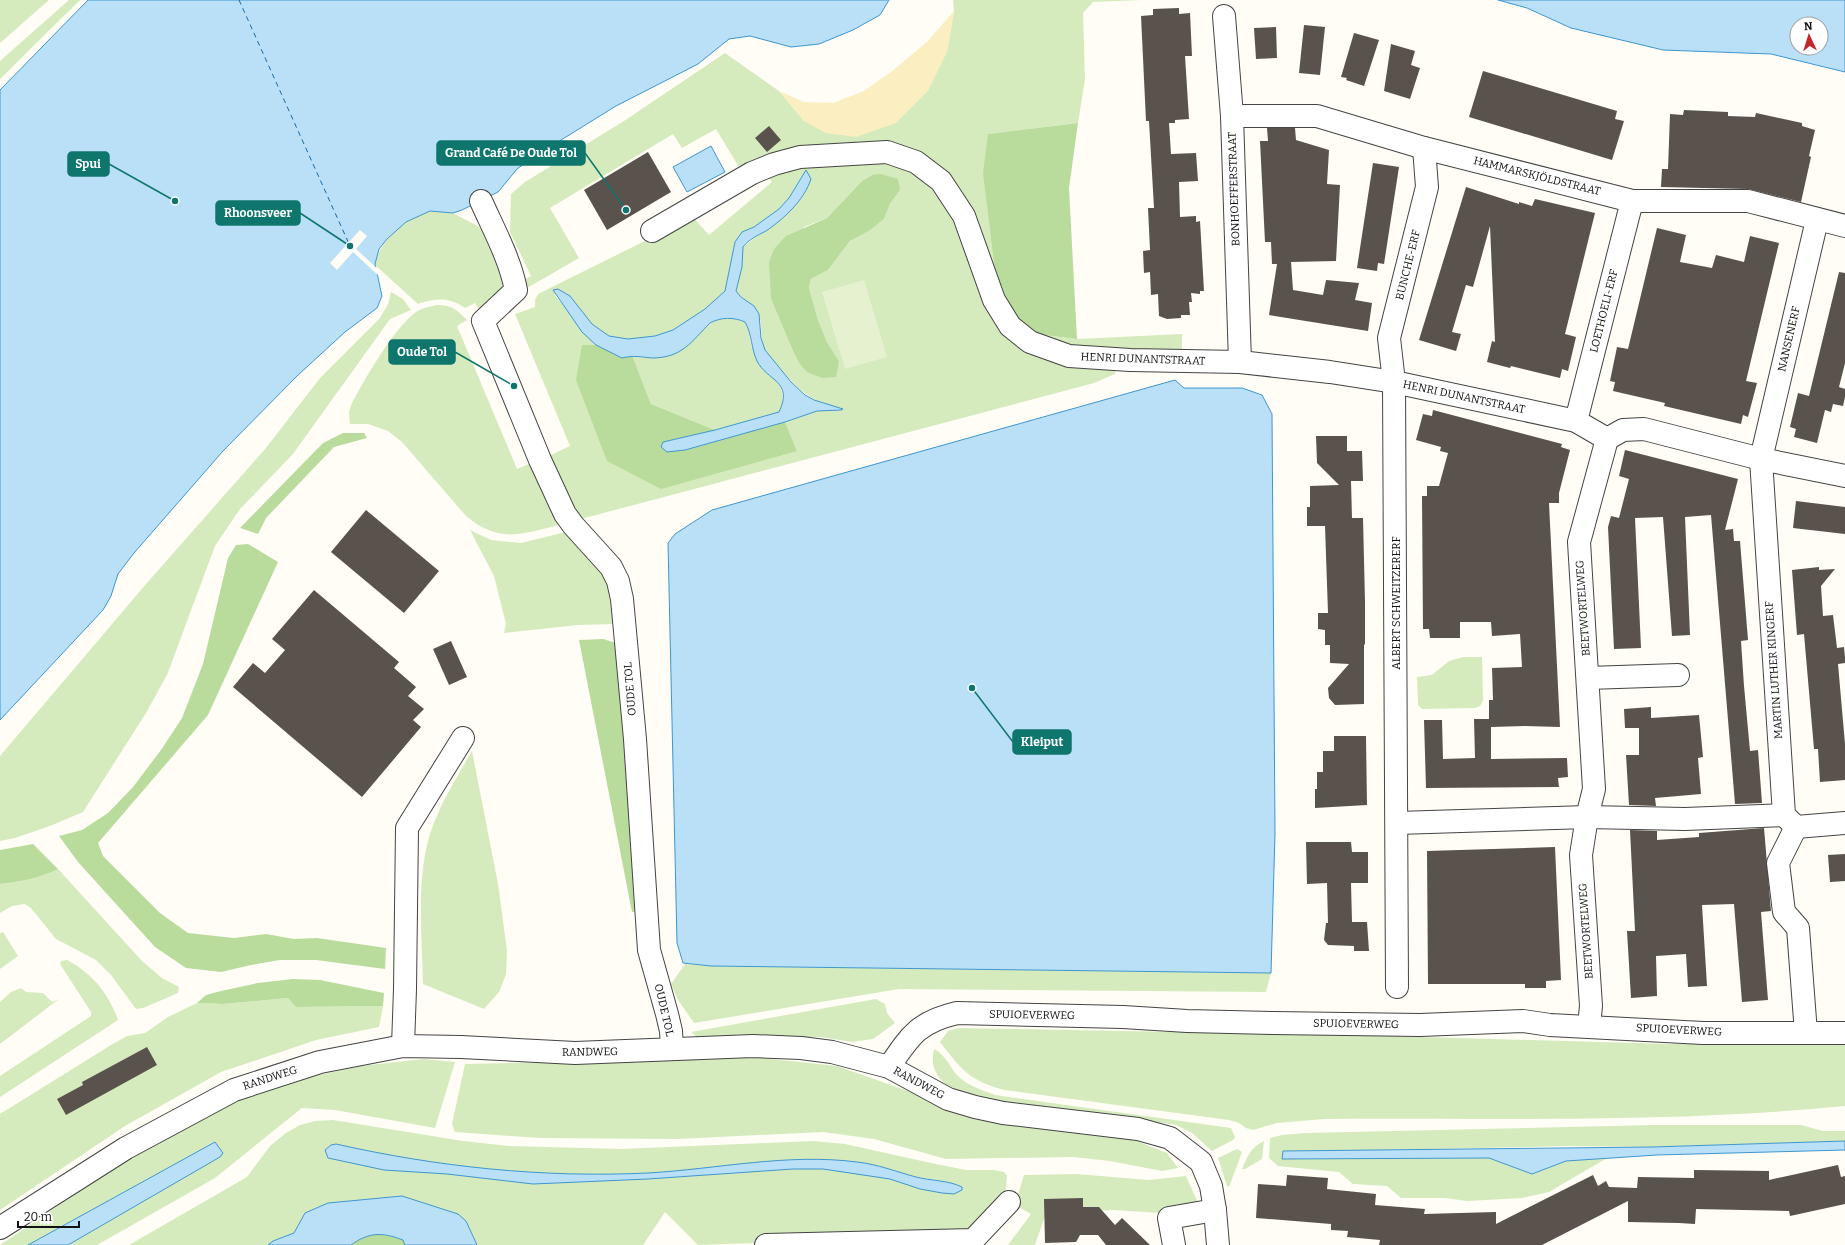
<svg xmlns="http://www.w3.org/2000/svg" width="1845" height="1245" viewBox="0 0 1845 1245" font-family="Bitter,serif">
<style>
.green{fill:#d5ebbd;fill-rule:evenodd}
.forest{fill:#b9dc9c}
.sand{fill:#fbeec1}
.pitch{fill:#e6f2cf}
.water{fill:#b9e0f7;stroke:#3f96cf;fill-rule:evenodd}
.pier{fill:#fffdf5}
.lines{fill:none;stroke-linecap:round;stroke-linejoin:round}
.ferry{stroke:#1768a6;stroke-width:1;stroke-dasharray:5 4;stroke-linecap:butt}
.building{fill:#5a524d}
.minor-casing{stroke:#444;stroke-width:24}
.minor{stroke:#fff;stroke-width:22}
.labels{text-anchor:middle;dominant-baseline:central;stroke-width:4;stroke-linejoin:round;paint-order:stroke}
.street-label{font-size:11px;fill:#111;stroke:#fff}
.leader{fill:none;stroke:#0f766e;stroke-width:1.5}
.callout-dot{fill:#0f766e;stroke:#fff;stroke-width:1.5}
.callout{fill:#0f766e;stroke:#0f766e;stroke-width:1.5}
.callout-label{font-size:12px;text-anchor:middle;font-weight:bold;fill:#fff}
</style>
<rect width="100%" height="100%" fill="#fffdf5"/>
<g class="green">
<polygon points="0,0 49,0 0,43"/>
<polygon points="69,0 80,0 0,79 0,61"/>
<polygon points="953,0 1142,0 1093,2 1083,13 1085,79 1078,123 988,134 998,294 920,157 742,172 716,129 682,148 673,134 550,208 579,258 527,288 523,281 531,276 510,232 511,194 525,182 624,121 725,53 779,91 804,121 947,52 954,11"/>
<path d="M900,159L948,201L1003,326L1116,369L1115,374L1094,383L581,519L574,514L549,456L570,446L515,314L535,307V300L538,294L655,236L691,215L709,235L772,182L765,173L776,168ZM805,171L795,206L743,247L742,267L736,291C742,299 753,303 758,312C763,322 760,337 764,348C767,355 774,362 779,367C798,390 812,403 841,408V410L817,411L785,422L797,451L607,461L582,345H596L553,293L581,311L592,324L609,336L628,339L655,336L673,330L705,309L725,291L735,242L742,232L754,227L779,209L789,198ZM872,175L900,190L890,204L884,219L869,231L850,241L828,270L811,279L809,288L818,320L827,342L839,361L807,372L793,351L771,299L804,227L827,218L862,181Z"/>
<path d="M430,211L453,213L485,230L504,271L503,285L496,298L480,311L475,303L465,308C449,297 436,298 418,304L374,264C384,236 403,221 430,211Z"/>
<polygon points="391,292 403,299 411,310 390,319 293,454 240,509 215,546 167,675 146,713 83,812 50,826 15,838 0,841 0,756 146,584 266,448 320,378 380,318 388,304"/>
<path d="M436,305C452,305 456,309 467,320L457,326L517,469L531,463L559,525C521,534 500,544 466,516L402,442L388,431L368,424H350L349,412L351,405C364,380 394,328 416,312C422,308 429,307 436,305Z"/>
<path d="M733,318L745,322C750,331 749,341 753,349C763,373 793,383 779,412L715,430L651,404L632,355L640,357L701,331L715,320Z"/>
<polygon points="1027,333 1077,339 1182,334 1182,353 1096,354"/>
<polygon points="470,530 491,540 521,543 570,531 606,572 616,624 578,625 504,633 506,624 494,576"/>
<polygon points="1463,657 1482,657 1483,700 1480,706 1475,708 1422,709 1418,705 1417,677 1432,675 1449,661"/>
<path d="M472,751L498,884L507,951L506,974L499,992L484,1009L423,984C422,940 417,888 427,845C435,811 455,781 472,751Z"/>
<path d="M58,869L142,961L162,978L179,987L178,993L143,1008L136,1009L111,975L96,960L56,939L31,908L25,904L12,906L0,913V884C19,882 40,878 58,869Z"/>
<polygon points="3,932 18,956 0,969 0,933"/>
<path d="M67,960C92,973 109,994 118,1020L0,1097V1076L91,1016V1012L60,964L61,961Z"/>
<polygon points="685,964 711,966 1271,973 1266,992 899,989 694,1023 678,1000 671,984"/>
<polygon points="21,988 26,992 43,993 52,1002 59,999 0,1044 0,1002 11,992"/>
<polygon points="288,998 296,1007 383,1006 379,1027 316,1040 221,1072 125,1126 0,1210 0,1114 111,1045 127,1036 145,1033 168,1017 197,1003 223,1004"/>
<polygon points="876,999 885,1004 887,1013 895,1023 873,1039 852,1042 821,1037 698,1038 691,1032"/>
<path d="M959,1028L1389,1036L1668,1044L1845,1042V1106C1672,1123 1498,1118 1324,1119L1277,1123L1253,1130L1246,1128L1239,1123L1229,1120L1004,1090C967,1079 963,1071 940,1042L948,1031Z"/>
<path d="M934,1049C944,1053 950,1067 957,1075C966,1085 982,1090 995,1095L1231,1128L1235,1137L1233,1140L1212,1151L1192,1133L1176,1125C1135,1119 1095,1113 1055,1108C1025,1105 977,1102 951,1087C936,1079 930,1066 934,1049Z"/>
<polygon points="753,1057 837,1066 976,1115 1129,1138 1167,1153 1178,1168 1162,1171 1110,1161 1073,1157 946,1159 874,1139 823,1132 677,1139 540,1138 455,1132 452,1124 465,1064"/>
<polygon points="423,1059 455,1062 435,1128 335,1110 302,1108 215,1178 97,1245 68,1245 220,1157 215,1142 28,1245 0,1245 159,1138 216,1109 272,1085 361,1066"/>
<polygon points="333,1120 463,1141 509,1146 622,1149 813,1141 845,1144 931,1163 966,1170 994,1170 1004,1172 1007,1176 1005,1196 976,1229 779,1234 755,1243 698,1245 665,1212 643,1245 477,1245 466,1221 402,1196 328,1203 305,1213 294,1233 273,1241 268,1245 129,1245 247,1177 270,1146 286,1133 300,1125 315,1121"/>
<polygon points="1654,1125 1801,1125 1823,1131 1845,1131 1845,1141 1652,1147 1568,1146 1283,1152 1283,1159 1489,1158 1532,1174 1566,1161 1607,1158 1549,1192 1522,1198 1467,1201 1445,1198 1401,1198 1387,1186 1353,1184 1339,1172 1278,1166 1269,1158 1270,1138 1282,1135 1306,1133"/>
<path d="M1264,1141L1262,1159L1245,1169H1242C1247,1157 1251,1147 1264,1141Z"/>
<polygon points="1237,1149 1242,1152 1229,1187 1227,1186 1218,1158"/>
<polygon points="1076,1174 1149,1180 1186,1176 1198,1203 1160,1213 1114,1210 1046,1213 1035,1245 1008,1245 1031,1214 1015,1205 1024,1175"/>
</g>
<g class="forest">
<polygon points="1078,123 1069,188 1077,339 1027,333 998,294 983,173 988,134"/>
<polygon points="881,174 898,179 900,190 890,204 884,219 869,231 850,241 828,270 811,279 809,288 818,320 827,342 839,361 836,377 822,378 807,372 800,364 793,351 771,299 769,262 774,249 786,236 827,218 862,181 872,175"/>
<polygon points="582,345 596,345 622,358 632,355 651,404 715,430 663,442 685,450 785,422 797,451 661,489 607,461 576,380"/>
<polygon points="343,433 364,433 367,438 334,447 266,518 258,534 240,528 323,443"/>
<polygon points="248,544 278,562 208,715 98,843 103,856 160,913 188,933 234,938 266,934 294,939 317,938 386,948 385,969 316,960 280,960 251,965 221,972 186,968 155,947 78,862 59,836 82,830 108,813 133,787 161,750 182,718 203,664 228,558 236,545"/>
<polygon points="603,639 616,643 639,911 632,912 579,640"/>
<path d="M33,844L58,869C40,878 19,882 0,884V850Z"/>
<polygon points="293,979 320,980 384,993 383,1006 296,1007 288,998 223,1004 197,1003 206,995 221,991 258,983"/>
<polygon points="376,1234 391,1236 403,1240 405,1245 351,1245 362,1237"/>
</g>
<polygon class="sand" points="954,11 947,52 928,91 896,123 856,137 826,133 804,121 779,91 804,102 833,103 864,91 891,72 927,42"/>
<polygon class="pitch" points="864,280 887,357 845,369 822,292"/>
<g class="water">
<polygon points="88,0 889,0 880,15 853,30 819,44 791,47 750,36 729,39 698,64 616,106 532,158 517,169 498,192 462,210 453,213 430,211 406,222 387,239 379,249 375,264 382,296 377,308 345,332 297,376 223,451 134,553 118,574 111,596 103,610 0,720 0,90"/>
<path d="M1498,0H1845V72L1771,54L1663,50L1571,28L1527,8ZM1797,24H1821V48H1797Z"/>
<polygon points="711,146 725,172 687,192 673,167"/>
<path d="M806,170L811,179C804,200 785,218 766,231C758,235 748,240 743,247L742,267L736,291L741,297L754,306L759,314L761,338L765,350L791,382L805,395L814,400L843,409L841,410L817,411L785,422L685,450L667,452L661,447L663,442L715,430L779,412C794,381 767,381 757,361C751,348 752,334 745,322C734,317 721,317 710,323C691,342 682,358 652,358C641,357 633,355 622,358L596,345L582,332L553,290L558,289L570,296L592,324L609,336L628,339L655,336L673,330L705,309L725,291L735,242L742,232L754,227L779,209L789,198Z"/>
<polygon points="1175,380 1184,388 1242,388 1262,395 1272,414 1275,833 1271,973 711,966 683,963 677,943 668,543 675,534 712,510"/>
<polygon points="1845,1141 1845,1150 1657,1155 1566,1161 1532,1174 1489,1158 1282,1159 1283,1151 1652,1147"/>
<polygon points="215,1142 223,1153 220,1157 68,1245 28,1245"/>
<path d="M336,1144C438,1167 543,1178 648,1173C718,1169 787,1153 857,1162C877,1164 897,1172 916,1177C931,1181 948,1180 962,1187V1190L954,1194L942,1193L920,1189L890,1179L823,1169H793L648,1179L533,1184L447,1174L384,1170L328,1158L325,1150L331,1145Z"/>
<path d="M402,1196L458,1214L466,1221L477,1245H405L403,1240C382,1232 369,1232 351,1245H268L273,1241L294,1233L305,1213L328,1203Z"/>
</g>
<polygon class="pier" points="360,230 367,236 356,249 378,269 379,276 353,252 337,270 330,263"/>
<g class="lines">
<polyline class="ferry" points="239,0 350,246"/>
</g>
<g class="building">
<polygon points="1179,8 1179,14 1190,13 1192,56 1185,56 1189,119 1175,120 1175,123 1169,123 1171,154 1196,153 1198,181 1179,182 1180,217 1196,216 1196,222 1200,221 1204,291 1200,291 1200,294 1191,293 1192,302 1189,302 1190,315 1181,315 1181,318 1167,319 1159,316 1158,294 1151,295 1150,272 1144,273 1143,251 1150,250 1148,208 1154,208 1149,121 1146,121 1141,16 1153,15 1153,9"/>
<polygon points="1304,25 1325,27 1320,75 1299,73"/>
<polygon points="1276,27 1277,58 1256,59 1254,28"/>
<polygon points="1354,33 1379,40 1364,86 1346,80 1347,78 1341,77"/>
<polygon points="1391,44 1415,51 1411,65 1420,68 1410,99 1384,91"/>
<polygon points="1483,71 1617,111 1615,119 1624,121 1612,160 1469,117"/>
<polygon points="1684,110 1728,112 1728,116 1755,117 1756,113 1802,123 1802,126 1815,130 1809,156 1811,157 1801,202 1748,189 1661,187 1662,169 1668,169 1670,114 1683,115"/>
<polygon points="769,126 781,140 767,152 755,138"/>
<polygon points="1267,128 1295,128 1296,140 1329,150 1327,184 1340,185 1336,261 1291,262 1293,290 1323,295 1326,280 1359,283 1355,300 1372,303 1368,331 1269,315 1277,264 1272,264 1271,242 1265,242 1260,141 1268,141"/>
<polygon points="648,152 671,192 607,230 584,190"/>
<polygon points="1373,163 1399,167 1384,264 1378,263 1377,271 1357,268"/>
<polygon points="1466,187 1519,204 1519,202 1532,206 1535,199 1595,213 1565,334 1576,337 1568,371 1562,369 1560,378 1511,366 1510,368 1487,362 1492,341 1495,342 1490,226 1473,287 1466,285 1452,332 1461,334 1456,351 1419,340"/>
<polygon points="1657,228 1686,235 1680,262 1712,268 1716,255 1744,262 1750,236 1779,243 1746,381 1757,383 1748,417 1743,415 1741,424 1664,406 1665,403 1613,391 1615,382 1610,381 1617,347 1628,349"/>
<polygon points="1839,272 1845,273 1845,363 1839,387 1845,389 1845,397 1843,406 1833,404 1831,412 1825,410 1817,443 1794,437 1796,429 1790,427 1798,393 1809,396"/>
<polygon points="1433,410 1562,444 1561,447 1570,450 1559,493 1559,503 1549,503 1560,727 1525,726 1491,727 1491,759 1567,758 1568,777 1558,778 1559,787 1426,788 1424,720 1442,720 1443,759 1475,758 1474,719 1489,719 1489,700 1493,700 1492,668 1522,667 1520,634 1492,636 1491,622 1460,622 1460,638 1430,638 1429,629 1423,629 1422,496 1427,496 1427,486 1439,486 1448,453 1440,451 1441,447 1416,440 1423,414 1432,416"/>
<polygon points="1316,436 1347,436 1347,451 1362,451 1363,481 1351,481 1352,518 1363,518 1365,602 1365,644 1364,645 1364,704 1335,705 1329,698 1328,688 1349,664 1330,663 1330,645 1325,645 1325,630 1318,629 1318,613 1328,613 1325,526 1307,526 1307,507 1310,507 1310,486 1339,485 1317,463"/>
<polygon points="1625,450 1738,479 1725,530 1733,529 1734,541 1740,541 1748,640 1741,641 1744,686 1750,751 1758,750 1762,803 1735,804 1711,515 1685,517 1690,635 1672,636 1663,517 1635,518 1641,648 1614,649 1608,527 1611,516 1619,518 1629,479 1619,476"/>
<polygon points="1796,501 1845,507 1845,534 1793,528"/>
<polygon points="366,510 439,571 404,613 331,552"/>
<polygon points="1819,567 1819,570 1835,569 1821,586 1823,616 1833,615 1837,648 1844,647 1845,658 1845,663 1838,664 1845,744 1845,780 1820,782 1818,749 1814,749 1804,634 1797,635 1792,570"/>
<polygon points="314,590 399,662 394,668 416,687 408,696 424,709 413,720 421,727 362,797 233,687 253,663 265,673 285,650 272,639"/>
<polygon points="451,641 467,677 449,685 433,649"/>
<polygon points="1651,707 1651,718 1699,715 1703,757 1698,758 1701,794 1655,798 1656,806 1629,805 1626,755 1639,755 1639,728 1625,728 1624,709"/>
<polygon points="1334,736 1366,736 1367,805 1315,808 1315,789 1317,789 1317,772 1323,772 1323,751 1334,751"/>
<polygon points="1764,828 1771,911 1761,912 1768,1000 1742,1002 1734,904 1702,905 1707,986 1688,987 1686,954 1656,956 1657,996 1631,998 1627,931 1635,931 1630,830 1657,831 1657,840 1699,837 1699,833"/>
<polygon points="1306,842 1351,842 1352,852 1368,852 1368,883 1351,883 1352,922 1367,922 1369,951 1354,951 1354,946 1328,945 1324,940 1326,923 1328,923 1327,883 1307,884"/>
<polygon points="1555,847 1561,980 1546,981 1546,988 1525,988 1525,984 1428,984 1427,851"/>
<polygon points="1845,854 1845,881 1830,882 1828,855"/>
<polygon points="147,1047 157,1065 66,1115 57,1099 83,1085 82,1082"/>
<polygon points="1838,1165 1841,1177 1845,1176 1845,1204 1790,1216 1789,1211 1696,1209 1695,1224 1679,1223 1628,1222 1628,1201 1542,1245 1379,1245 1380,1240 1347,1237 1348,1231 1331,1230 1331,1224 1256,1218 1258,1184 1286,1186 1287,1175 1328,1178 1327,1189 1376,1194 1375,1205 1425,1209 1424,1214 1496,1212 1496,1224 1593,1175 1598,1186 1606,1181 1609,1187 1637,1188 1638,1177 1694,1178 1694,1170 1769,1171 1769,1180"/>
<polygon points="1083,1198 1083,1207 1099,1207 1115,1225 1122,1218 1150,1245 1106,1245 1098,1235 1080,1235 1076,1242 1045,1243 1044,1199"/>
</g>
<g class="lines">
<defs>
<g id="minor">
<polyline points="1224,16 1232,116 1240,362"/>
<polyline points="1232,116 1317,116 1424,148 1632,201 1748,201 1845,226"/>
<path d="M481,201C494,230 510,259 516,290L483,321L540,460L565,514L573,525L611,567L618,581L622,599L635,739L649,950L667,1014L671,1031L672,1049"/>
<polyline points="1817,220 1761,459 1784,815 1796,827 1845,823"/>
<polyline points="652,231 752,173 774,164 800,157 887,152 916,162 941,181 964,216 994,300 1010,326 1030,342 1069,356 1130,360 1240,362 1330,372 1394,382 1576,421 1607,439"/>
<polyline points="1576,421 1632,201"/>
<polyline points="1588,678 1678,675"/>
<polyline points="1397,823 1587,817 1685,819 1784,815"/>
<polyline points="1796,827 1778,863 1784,912 1798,928 1806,1033"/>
<polyline points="1397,987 1394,382 1389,338 1427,187 1424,148"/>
<polyline points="1589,1026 1591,1006 1581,855 1587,817 1594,789 1579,542 1607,439 1623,430 1644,429 1761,459 1845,476"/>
<polyline points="403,1046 405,989 407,828 463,738"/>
<path d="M889,1067C910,1036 918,1022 957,1013L1123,1017L1187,1021L1273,1023L1420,1025L1523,1021L1550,1025L1703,1033H1845"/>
<polyline points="0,1228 126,1148 234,1090 320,1062 403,1046 461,1047 575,1053 753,1046 801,1048 832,1052 889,1067 948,1099 975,1107 1003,1113 1138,1129 1170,1138 1201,1162 1211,1186 1215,1210 1218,1245"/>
<polyline points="766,1245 973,1240 1009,1202"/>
<polyline points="1174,1245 1169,1218 1215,1210"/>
</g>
</defs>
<use href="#minor" class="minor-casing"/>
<use href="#minor" class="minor"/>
</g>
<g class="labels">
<g class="street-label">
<text transform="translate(1537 176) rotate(14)">HAMMARSKJÖLDSTRAAT</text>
<text transform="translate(1234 189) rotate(-92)">BONHOEFFERSTRAAT</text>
<text transform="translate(1408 265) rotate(-76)">BUNCHE-ERF</text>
<text transform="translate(1604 311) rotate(-76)">LOETHOELI-ERF</text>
<text transform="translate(1789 339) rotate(-77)">NANSENERF</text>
<text transform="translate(1143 359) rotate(2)">HENRI DUNANTSTRAAT</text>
<text transform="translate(1464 397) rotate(12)">HENRI DUNANTSTRAAT</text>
<text transform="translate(1396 603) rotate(-90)">ALBERT SCHWEITZERERF</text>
<text transform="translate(1583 608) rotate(-94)">BEETWORTELWEG</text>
<text transform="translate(1774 670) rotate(-94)">MARTIN LUTHER KINGERF</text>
<text transform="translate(630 689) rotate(-95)">OUDE TOL</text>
<text transform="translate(1586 931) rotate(-94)">BEETWORTELWEG</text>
<text transform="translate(664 1010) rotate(77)">OUDE TOL</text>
<text transform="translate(1032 1015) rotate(1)">SPUIOEVERWEG</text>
<text transform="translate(1356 1024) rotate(1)">SPUIOEVERWEG</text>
<text transform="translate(1679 1030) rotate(3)">SPUIOEVERWEG</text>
<text transform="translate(590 1052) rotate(-1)">RANDWEG</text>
<text transform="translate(270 1078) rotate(-18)">RANDWEG</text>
<text transform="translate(919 1083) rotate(28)">RANDWEG</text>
</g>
</g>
<path class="leader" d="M626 210L585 153M175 201L109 164M350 246L300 213M514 386L455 352M972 688L1013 742"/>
<g class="callout-dot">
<circle cx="626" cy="210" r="4"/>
<circle cx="175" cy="201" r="4"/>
<circle cx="350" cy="246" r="4"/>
<circle cx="514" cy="386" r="4"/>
<circle cx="972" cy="688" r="4"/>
</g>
<g class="callout">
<rect x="437" y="141" width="148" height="24" rx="4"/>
<rect x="68" y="152" width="41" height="24" rx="4"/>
<rect x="216" y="201" width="84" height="24" rx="4"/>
<rect x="389" y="340" width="66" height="24" rx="4"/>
<rect x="1013" y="730" width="58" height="24" rx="4"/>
</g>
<g class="callout-label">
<text x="511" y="157">Grand Café De Oude Tol</text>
<text x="88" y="168">Spui</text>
<text x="258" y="217">Rhoonsveer</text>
<text x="422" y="356">Oude Tol</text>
<text x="1042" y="746">Kleiput</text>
</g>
<g transform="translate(1809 36) rotate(356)"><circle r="19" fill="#ffffff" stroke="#a0a0a0"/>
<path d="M0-3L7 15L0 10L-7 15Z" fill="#c4262e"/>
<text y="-6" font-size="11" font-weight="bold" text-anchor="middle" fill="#111111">N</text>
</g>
<path d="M18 1221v6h61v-6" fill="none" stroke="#111111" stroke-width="2"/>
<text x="24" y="1221" font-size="12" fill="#111111" stroke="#ffffff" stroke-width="3" paint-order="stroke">20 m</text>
</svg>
